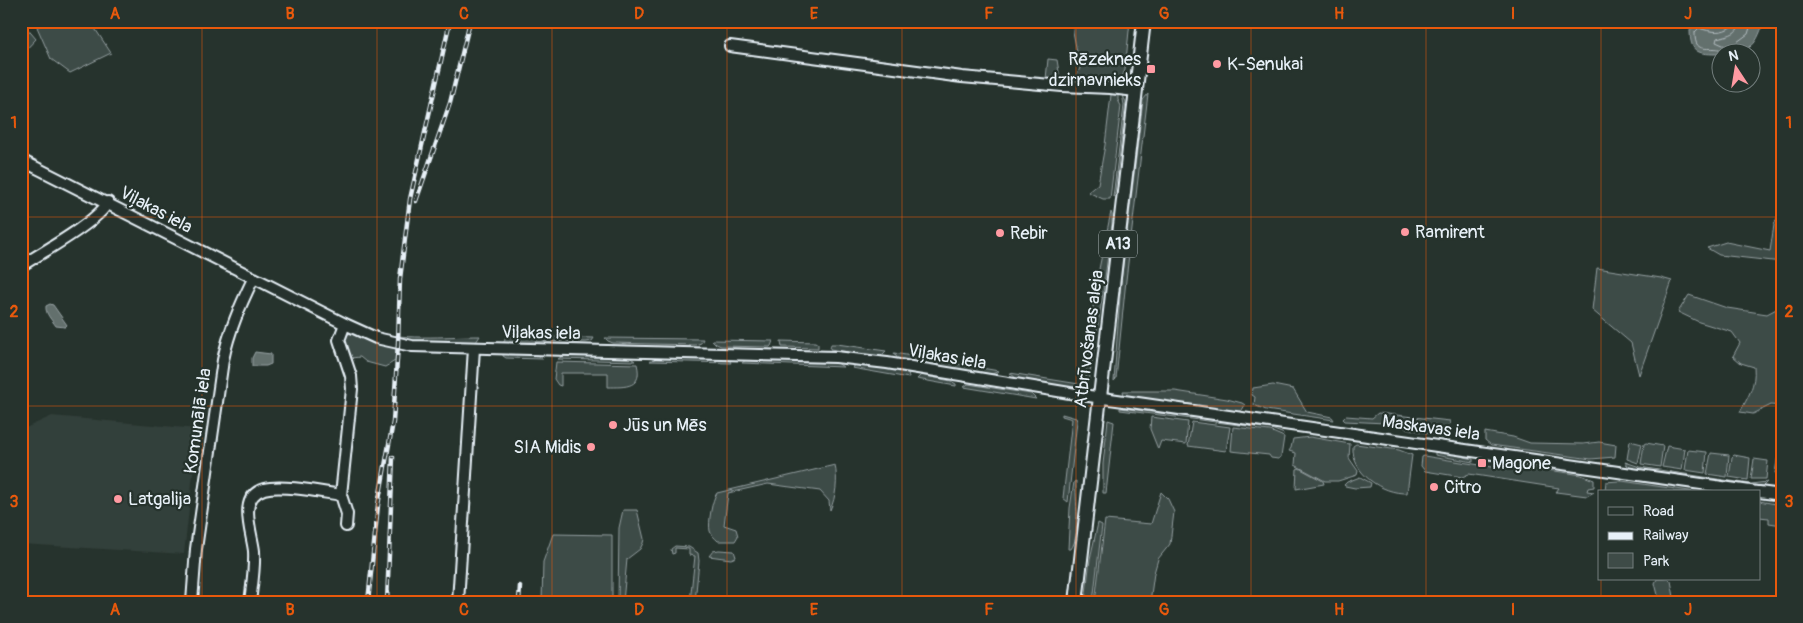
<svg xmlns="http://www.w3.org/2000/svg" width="1803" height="623" viewBox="0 0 1803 623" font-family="Pangolin,sans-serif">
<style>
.built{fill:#333f3a}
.green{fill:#3e4b47;stroke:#939ea0}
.water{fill:#636f6d;stroke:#98a3a5}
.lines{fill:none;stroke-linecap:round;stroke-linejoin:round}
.shore{stroke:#b3bdc0;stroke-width:1}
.minor-casing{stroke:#e8f1f8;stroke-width:14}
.major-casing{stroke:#e8f1f8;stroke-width:16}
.minor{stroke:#26332d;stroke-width:10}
.major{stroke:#26332d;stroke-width:12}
.rail-casing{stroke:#e8f1f8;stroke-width:4.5}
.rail{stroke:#26332d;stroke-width:2.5;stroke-dasharray:8;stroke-linecap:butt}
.grid{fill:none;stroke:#e8590c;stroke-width:1;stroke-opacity:0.55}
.poi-dot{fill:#ff9aa2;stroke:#26332d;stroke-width:2}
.labels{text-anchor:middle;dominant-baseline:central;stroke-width:4.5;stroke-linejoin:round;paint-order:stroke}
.shield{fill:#26332d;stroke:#aeb8bb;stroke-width:1}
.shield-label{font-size:16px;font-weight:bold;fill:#e8f1f8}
.poi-label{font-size:18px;fill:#e8f1f8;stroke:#26332d;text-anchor:start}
.street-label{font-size:18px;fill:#e8f1f8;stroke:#26332d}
.neatline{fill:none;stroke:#e8590c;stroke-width:2}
.grid-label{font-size:16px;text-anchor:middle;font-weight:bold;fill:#e8590c}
</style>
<rect width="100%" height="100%" fill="#26332d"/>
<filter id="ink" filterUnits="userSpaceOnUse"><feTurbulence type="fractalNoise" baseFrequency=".02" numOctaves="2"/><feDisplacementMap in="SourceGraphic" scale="10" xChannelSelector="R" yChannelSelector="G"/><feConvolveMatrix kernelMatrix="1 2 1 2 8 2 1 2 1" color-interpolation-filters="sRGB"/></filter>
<g filter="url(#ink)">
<polygon class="built" points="52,416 198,429 184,554 21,544 21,430"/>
<g class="green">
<polygon points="21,21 36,39 21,55"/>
<polygon points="49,21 90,21 111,53 70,73 51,59 37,27"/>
<polygon points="1071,21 1130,21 1125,70 1120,82 1080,80 1076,77 1080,68"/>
<polygon points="1048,59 1057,60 1060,78 1058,80 1046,79"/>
<polygon points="1113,92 1118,93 1118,100 1121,106 1110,199 1103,199 1088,192 1098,184 1105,145 1111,95"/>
<polygon points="1122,94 1126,102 1115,193 1113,197 1124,105"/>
<polygon points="1148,94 1126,280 1116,379 1114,381 1121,282 1141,117 1143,100"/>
<polygon points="1782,206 1782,262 1719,255 1707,248 1726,242 1770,251 1774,225"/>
<polygon points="1111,212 1112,215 1112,224 1103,293 1089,380 1086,378 1086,373 1095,288"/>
<polygon points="1597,268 1661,278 1672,281 1639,375 1631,343 1592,310"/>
<path d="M1689,295L1727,308L1767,314L1782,306V406L1771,405L1753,414L1740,412C1748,397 1756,385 1754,367L1741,363L1733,356L1740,343L1732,332L1699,322L1678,312Z"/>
<path d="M368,330C401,341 444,336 480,336L476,342L473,343C435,342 405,343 368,330Z"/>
<polygon points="351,333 377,343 396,348 395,361 385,367 366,362 360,357 351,358 344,338 345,336"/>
<polygon points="506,336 508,336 594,338 592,341 586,342 518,341 510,344 503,344"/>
<polygon points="605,338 703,339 701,343 695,345 613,343 608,341"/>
<polygon points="712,340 773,341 771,346 770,347 721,346 716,344"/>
<polygon points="781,341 815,342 818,344 818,348 782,347"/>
<polygon points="831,344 837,344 886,351 880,357 830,349"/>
<polygon points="503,353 537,354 543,359 506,358 503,356"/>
<polygon points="894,353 999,371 992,374 899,361"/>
<polygon points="564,355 628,356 635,361 558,359"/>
<polygon points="659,357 729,359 731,363 650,361"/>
<polygon points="747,359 836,362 843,367 742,363"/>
<path d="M556,362L637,364C643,388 626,387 608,387V373H561V386L558,385L554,379Z"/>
<polygon points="857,364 906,371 908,373 909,378 852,368"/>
<polygon points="1010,373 1079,384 1081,385 1081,388 1074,388 1017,379"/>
<polygon points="921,375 951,381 956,384 956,386 917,379"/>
<polygon points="968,384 1031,394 1036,399 964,387"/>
<polygon points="1273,385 1293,389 1307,412 1332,417 1334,420 1266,410 1254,405 1255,397 1252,395 1253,388"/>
<polygon points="1123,391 1175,391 1227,399 1242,403 1245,405 1242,410 1237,412 1124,395"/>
<polygon points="1120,408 1278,428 1284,434 1271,429 1120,410"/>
<polygon points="1378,413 1450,421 1449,428 1447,428 1447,432 1435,435 1385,423 1345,421 1343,419 1346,416 1372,418"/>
<polygon points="1062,414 1076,418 1077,421 1068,502 1063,498 1072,419 1062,416"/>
<polygon points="1151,417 1188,422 1186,444 1161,441 1158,449 1150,429"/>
<polygon points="1108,420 1114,422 1106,493 1103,493 1103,464"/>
<polygon points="1192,422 1230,427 1226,451 1188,446"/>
<polygon points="1233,427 1270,431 1284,437 1281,457 1278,459 1271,458 1269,455 1231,451"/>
<polygon points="1782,430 1782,482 1777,481 1777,474 1775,473"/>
<polygon points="1485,432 1513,437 1530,443 1583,444 1599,442 1616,445 1615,457 1591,459 1491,445 1485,440"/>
<polygon points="1310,437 1350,444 1349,458 1358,471 1357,475 1338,481 1325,481 1295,465 1296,453 1289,451 1291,448 1293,439"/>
<polygon points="1630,441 1642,444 1638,463 1627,459"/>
<polygon points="1646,443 1663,446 1660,467 1641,464 1644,444"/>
<path d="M1356,444L1399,450L1412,455L1407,493C1382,494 1351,473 1353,446Z"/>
<polygon points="1667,446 1685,449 1682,470 1662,467"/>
<polygon points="1435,450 1473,459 1473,462 1435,455"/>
<polygon points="1688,450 1707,452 1705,473 1685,470"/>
<polygon points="1711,453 1729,455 1727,477 1707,474"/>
<polygon points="1734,455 1750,458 1748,480 1729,477 1732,457"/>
<polygon points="1424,456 1492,467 1518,466 1569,473 1581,475 1594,480 1594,487 1588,488 1587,491 1594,492 1587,496 1556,492 1559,488 1469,474 1462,477 1425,471 1421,466 1422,457"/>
<polygon points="1754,459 1768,461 1766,479 1751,479"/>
<polygon points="1625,462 1640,467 1704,477 1751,484 1767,482 1763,486 1758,486 1631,468 1627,465"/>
<path d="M835,465C838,480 836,497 830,510L829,501L820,491L768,484L728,493L724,525L736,529L738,536L735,541H718C715,538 711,535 710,531C708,523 712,499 717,493Z"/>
<polygon points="1299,468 1323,481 1324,484 1296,489 1297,469"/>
<polygon points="1360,477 1371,483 1370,487 1355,488 1345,486 1344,485 1347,482"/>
<path d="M1076,481C1075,498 1081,536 1071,549H1068L1070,508L1074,482Z"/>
<polygon points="1618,481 1622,481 1696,492 1612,492 1605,490 1606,482"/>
<polygon points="1161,492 1168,499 1174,512 1170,544 1158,559 1154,573 1150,602 1095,602 1105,520 1151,524"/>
<polygon points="1759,501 1782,505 1782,525 1769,523 1769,518 1759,517"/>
<polygon points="623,510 637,510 644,539 643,543 640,549 627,559 623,602 618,602 619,528"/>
<polygon points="1098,523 1102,525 1093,602 1085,602 1090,559"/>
<polygon points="553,534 612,535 612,602 542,602 543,562"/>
<polygon points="675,546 689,547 698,553 699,561 695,602 690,602 695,556 689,555 689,549 675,548 675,553 672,554 671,549"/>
<polygon points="719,550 734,551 736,557 731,559 709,556 713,551"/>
<polygon points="1657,579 1669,579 1671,581 1675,602 1662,602 1659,599 1655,583"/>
</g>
<g class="water">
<path d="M1732,21H1764C1755,49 1750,52 1720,52V54C1699,54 1690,54 1690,30L1699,23C1710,27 1721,28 1732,21Z"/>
<path d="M50,304L53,305L67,325L65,327L56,326C52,320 45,314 46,306Z"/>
<polygon points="255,352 271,354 271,364 266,366 252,366 252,358"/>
</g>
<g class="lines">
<g class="shore">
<path d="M1740,21C1739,35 1728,35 1717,38L1716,42L1732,49L1737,42L1748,34L1752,21"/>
<path d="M1725,52C1713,42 1694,59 1695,32L1699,28C1710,32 1723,34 1732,26L1734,21"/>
</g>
<defs>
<g id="minor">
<polyline points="730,46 962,77 1062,86 1110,88 1136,91"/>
<polyline points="21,160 345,324 376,338 412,346 836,357 887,363 1082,395 1757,492"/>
<path d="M21,266C41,253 99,221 108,202"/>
<polyline points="345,324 339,340 351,376 352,389 341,495 347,514 346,526"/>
<polyline points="1759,492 1782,495"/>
<path d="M192,602L196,549L223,360C229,331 240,306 253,279"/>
<path d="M250,602C252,585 255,568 254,551C252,532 237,497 264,489C282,484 321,492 341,495"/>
<polyline points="458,602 474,348"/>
</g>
<polyline id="major" points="1076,602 1144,21"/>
</defs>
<use href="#minor" class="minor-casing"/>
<use href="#major" class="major-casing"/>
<use href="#minor" class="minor"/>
<use href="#major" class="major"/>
<defs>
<g id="rail">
<polyline points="416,201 450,103 470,21"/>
<polyline points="368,602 378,505 393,422 398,344 400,279 410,199 450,21"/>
<polyline points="387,602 393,457"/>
<polyline points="519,602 520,586"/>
</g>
</defs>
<use href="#rail" class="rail-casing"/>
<use href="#rail" class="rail"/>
</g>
</g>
<path class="grid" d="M202,21V602M377,21V602M552,21V602M727,21V602M902,21V602M1076,21V602M1251,21V602M1426,21V602M1601,21V492M21,217H1782M21,406H1782M1601,579V602"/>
<g class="poi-dot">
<circle cx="1217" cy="64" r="5"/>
<rect x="1146" y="64" width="10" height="10" rx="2.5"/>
<circle cx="1405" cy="232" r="5"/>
<circle cx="1000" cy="233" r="5"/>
<circle cx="613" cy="425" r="5"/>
<circle cx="591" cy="447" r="5"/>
<rect x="1477" y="458" width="10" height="10" rx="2.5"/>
<circle cx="1434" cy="487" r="5"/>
<circle cx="118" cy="499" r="5"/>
</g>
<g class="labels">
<rect class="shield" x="1099" y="230.5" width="38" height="27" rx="4"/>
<g class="shield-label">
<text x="1118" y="244">A13</text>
</g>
<g class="poi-label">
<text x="1141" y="59" text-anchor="end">Rēzeknes<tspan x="1141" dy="21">dzirnavnieks</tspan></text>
<text x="1227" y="64">K-Senukai</text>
<text x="1415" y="232">Ramirent</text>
<text x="1010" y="233">Rebir</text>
<text x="623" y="425">Jūs un Mēs</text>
<text x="581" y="447" text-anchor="end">SIA Midis</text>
<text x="1492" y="463">Magone</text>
<text x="1444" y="487">Citro</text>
<text x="128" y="499">Latgalija</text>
</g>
<g class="street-label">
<text transform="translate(156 210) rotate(28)">Viļakas iela</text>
<text transform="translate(541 333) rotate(1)">Viļakas iela</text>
<text transform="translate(1089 339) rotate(-83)">Atbrīvošanas aleja</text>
<text transform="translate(947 357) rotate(10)">Viļakas iela</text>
<text transform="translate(198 421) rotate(-82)">Komunālā iela</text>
<text transform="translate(1431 428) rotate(8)">Maskavas iela</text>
</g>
</g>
<rect width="1803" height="623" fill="none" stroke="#26332d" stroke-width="55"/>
<rect x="1598" y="490" width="162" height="90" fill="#26332d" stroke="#747f7e"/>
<rect x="1608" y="507" width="25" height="8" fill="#26332d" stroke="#747f7e"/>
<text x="1643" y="516" font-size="15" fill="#e8f1f8">Road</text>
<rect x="1608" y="532" width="25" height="8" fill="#e8f1f8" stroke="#747f7e"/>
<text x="1643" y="540" font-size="15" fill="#e8f1f8">Railway</text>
<rect x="1608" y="553" width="25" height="15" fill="#3e4b47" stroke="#747f7e"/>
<text x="1643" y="566" font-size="15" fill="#e8f1f8">Park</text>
<g transform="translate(1736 68) rotate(348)"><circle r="24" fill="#26332d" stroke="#747f7e"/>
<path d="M0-4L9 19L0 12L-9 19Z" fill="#ff9aa2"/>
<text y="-8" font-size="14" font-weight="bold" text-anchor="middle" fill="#e8f1f8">N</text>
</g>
<rect x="28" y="28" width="1748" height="568" class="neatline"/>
<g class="grid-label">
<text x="115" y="19">A</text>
<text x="290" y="19">B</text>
<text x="464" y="19">C</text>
<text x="639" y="19">D</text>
<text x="814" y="19">E</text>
<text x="989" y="19">F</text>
<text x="1164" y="19">G</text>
<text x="1339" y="19">H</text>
<text x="1513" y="19">I</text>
<text x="1688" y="19">J</text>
<text x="14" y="128">1</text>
<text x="1789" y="128">1</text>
<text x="14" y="317">2</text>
<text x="1789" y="317">2</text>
<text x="14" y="507">3</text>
<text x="1789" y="507">3</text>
<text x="115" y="615">A</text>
<text x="290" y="615">B</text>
<text x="464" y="615">C</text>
<text x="639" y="615">D</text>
<text x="814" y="615">E</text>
<text x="989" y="615">F</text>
<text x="1164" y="615">G</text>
<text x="1339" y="615">H</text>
<text x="1513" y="615">I</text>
<text x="1688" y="615">J</text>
</g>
</svg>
